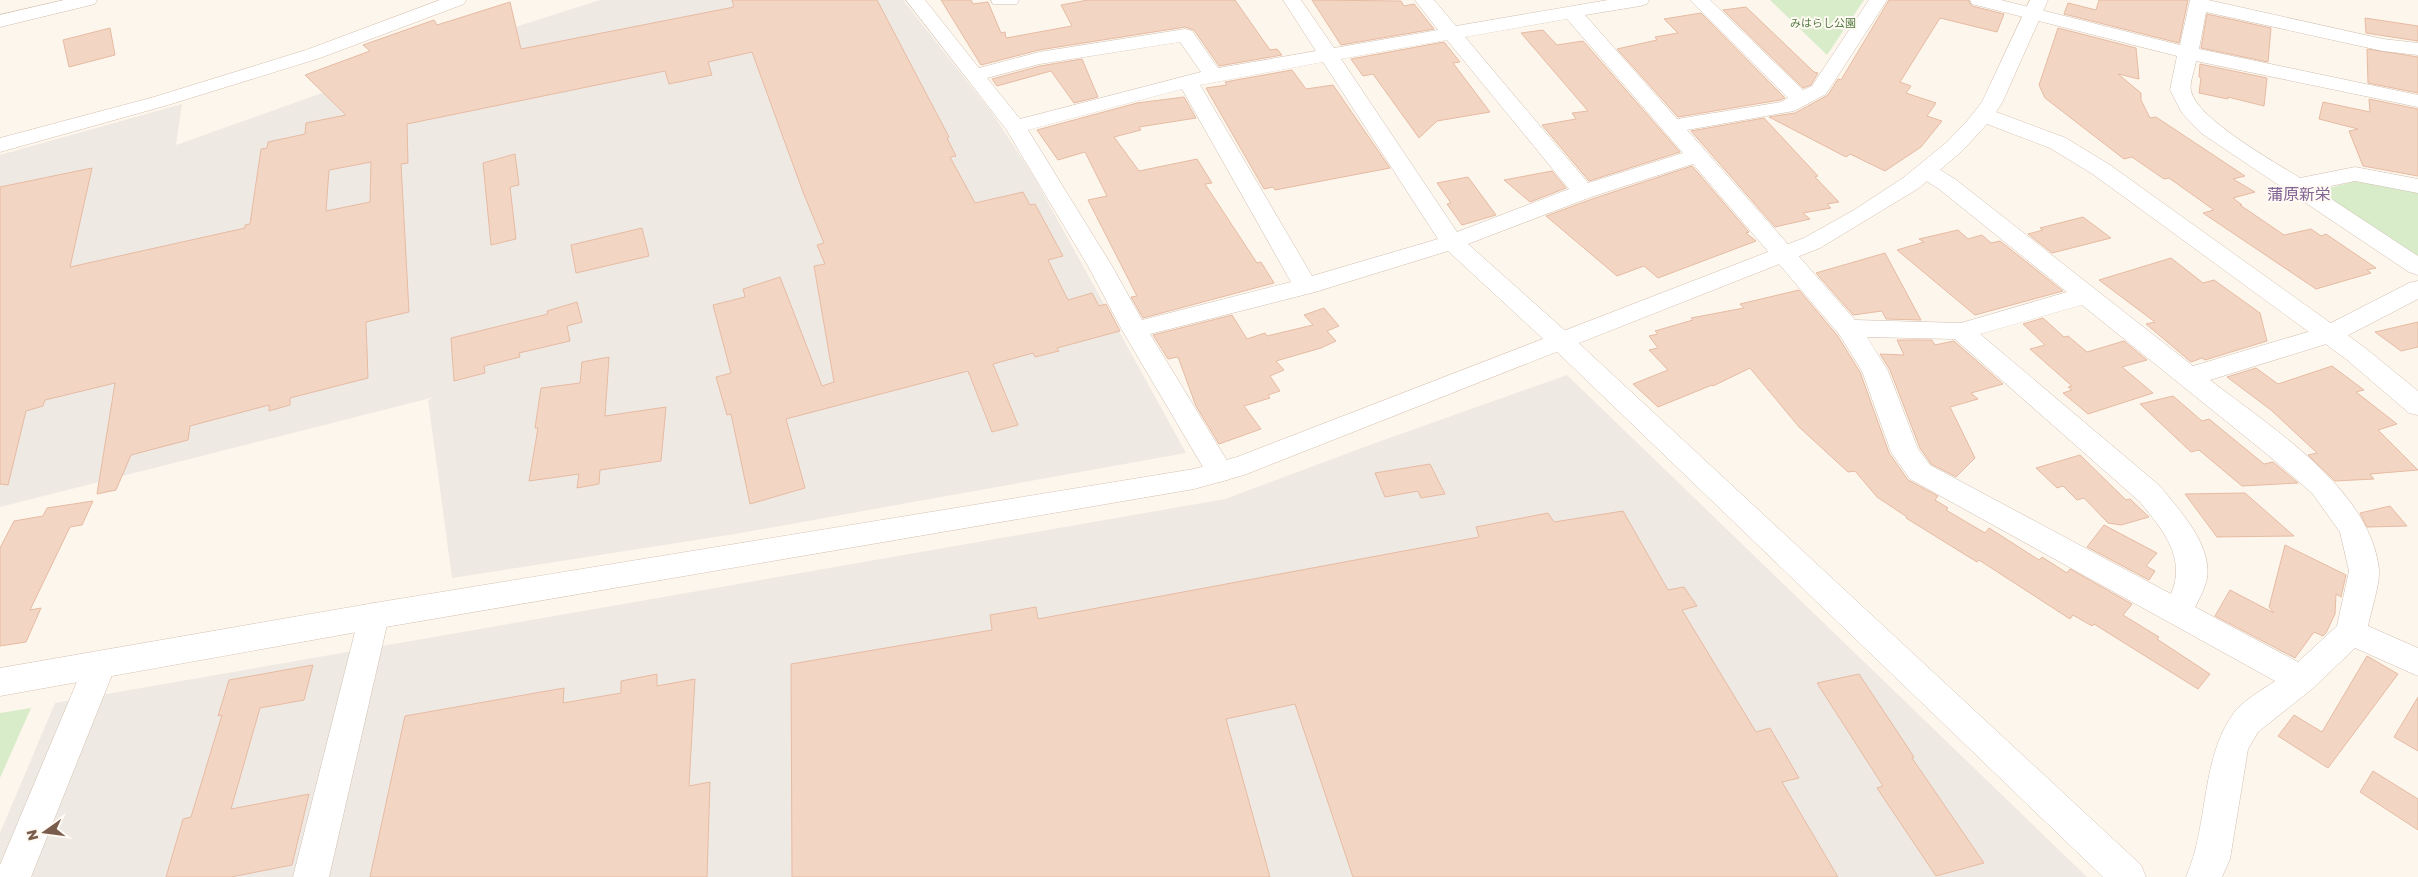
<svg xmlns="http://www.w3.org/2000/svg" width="2418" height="877" viewBox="0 0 2418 877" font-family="'Golos Text','Noto Sans JP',sans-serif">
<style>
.industrial{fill:#efe9e4}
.green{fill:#d8ecc9}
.building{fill:#f3d5c3;stroke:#e6bba3;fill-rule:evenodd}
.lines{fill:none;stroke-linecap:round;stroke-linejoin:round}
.street-casing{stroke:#d1beb0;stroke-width:1}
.secondary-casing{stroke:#d6c0b0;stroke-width:1}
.street{fill:#fff;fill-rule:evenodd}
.secondary{fill:#fff;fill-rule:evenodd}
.labels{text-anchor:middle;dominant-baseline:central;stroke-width:4;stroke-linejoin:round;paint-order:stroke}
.far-park-label{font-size:11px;fill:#537a41;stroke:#fffaf3}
.quarter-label{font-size:16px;fill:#846695;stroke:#fffaf3}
</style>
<rect width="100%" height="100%" fill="#fdf6ec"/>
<g class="industrial">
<polygon points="600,0 903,0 993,114 1034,177 1186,453 735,534 452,578 428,400 435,397 0,507 0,155 182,104 176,145 440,51"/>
<polygon points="1567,375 2087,877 0,877 0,833 55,703 1225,499 1378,442"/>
</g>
<g class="green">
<polygon points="1770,0 1864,0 1827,55"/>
<polygon points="2360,180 2418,191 2418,258 2323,196 2321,190"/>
<polygon points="31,708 0,778 0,713"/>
</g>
<g class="building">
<path d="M732,0H877L949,137L947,138L956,156L950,157L975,203L1023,192L1030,205L1035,204L1063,256L1048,260L1068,300L1092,293L1099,306L1106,304L1120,331L1057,348L1059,351L1035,357L1033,353L993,364L1018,425L992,432L968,371L786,419L805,488L750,504L731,414L727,415L716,377L731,373L713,305L745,297L743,289L780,277L822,386L834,382L814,266L825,264L817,245L824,243L803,192L752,52L708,62L712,75L669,84L665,71L407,124L408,163L401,164L409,312L366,322L368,378L290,398V405L269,411V405L190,426L188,440L131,455L116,490L97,494L115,383L45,400L43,406L26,411L8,485L0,484V187L92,168L70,267L245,228V225L250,224L261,149L267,148L268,142L305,134L306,123L346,115L305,75L370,51L363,45L434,20L437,25L510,2L521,49L734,7ZM371,162L370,202L326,211L329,170Z"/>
<polygon points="941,0 971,0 973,4 988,2 1001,33 1005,32 1006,38 1072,26 1061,5 1088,0 1235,0 1270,50 1277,49 1282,55 1219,66 1194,30 1185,27 1039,50 981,65"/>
<polygon points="1312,0 1401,1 1404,6 1414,4 1434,29 1341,45"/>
<polygon points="1889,0 1968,0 1972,6 2004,14 1997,32 1940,18 1900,82 1911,86 1906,93 1936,103 1927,116 1942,121 1921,147 1885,171 1850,154 1846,157 1769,117 1795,113 1828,95 1838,79 1841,80"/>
<polygon points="2099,0 2188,0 2179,43 2064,14 2068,3 2096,10"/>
<polygon points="1746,7 1814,72 1818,73 1811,85 1803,88 1723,10"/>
<polygon points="1701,13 1785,98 1780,100 1678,117 1617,49 1657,40 1655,37 1678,33 1664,19"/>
<polygon points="2207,14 2271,28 2268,62 2201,48"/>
<polygon points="2365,18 2418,26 2418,41 2366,33"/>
<polygon points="110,28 115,55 69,67 63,40"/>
<polygon points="2058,28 2136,48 2139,79 2118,74 2141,93 2141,100 2150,118 2156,117 2245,176 2233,179 2255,192 2233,198 2242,205 2240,205 2284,235 2311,229 2321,236 2326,234 2376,268 2367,270 2371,273 2316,289 2203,213 2214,210 2169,178 2164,179 2132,157 2124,159 2045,98 2039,85"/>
<polygon points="1543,30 1557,45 1583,41 1680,152 1589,181 1542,125 1576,119 1572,113 1588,111 1521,33"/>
<polygon points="1444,42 1460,62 1453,63 1490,112 1437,121 1419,138 1373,74 1363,76 1351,59"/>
<polygon points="2367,49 2418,57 2418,93 2368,83"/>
<polygon points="1082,59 1098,97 1074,103 1051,71 997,86 992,79 1040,66"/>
<polygon points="2200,64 2267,78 2264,106 2228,97 2228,99 2199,93 2201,78 2199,77"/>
<polygon points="1292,70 1306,89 1333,85 1390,168 1275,190 1273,187 1264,189 1206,88 1227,85 1225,82"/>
<polygon points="1184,97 1196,118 1139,127 1141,130 1114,137 1139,171 1197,159 1212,183 1205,184 1257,263 1261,262 1274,283 1143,318 1131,297 1137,296 1088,200 1107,196 1085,152 1058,160 1037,130 1137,103"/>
<polygon points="2369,99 2418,109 2418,176 2363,166 2349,131 2358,129 2319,119 2323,102 2370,112"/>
<polygon points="1764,118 1818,176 1815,177 1839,202 1827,204 1831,208 1803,213 1810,219 1775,227 1691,131"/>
<polygon points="515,154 519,185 510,187 516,239 491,245 483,163"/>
<polygon points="1692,166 1749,232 1746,233 1756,241 1658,278 1644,266 1617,276 1546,216 1592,199"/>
<polygon points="1552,171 1566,188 1530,202 1504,180"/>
<polygon points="1468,177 1496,215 1462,225 1447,204 1451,203 1437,183"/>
<polygon points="2083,217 2111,238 2052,253 2028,234 2043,230 2040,228"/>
<polygon points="642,228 649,256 576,273 571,245"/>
<polygon points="1958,230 1968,239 1982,235 1991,243 2000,241 2063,291 1975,315 1897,250 1924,242 1919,239"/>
<polygon points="1885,253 1921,320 1886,319 1882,311 1853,315 1816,273"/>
<polygon points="2171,258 2203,283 2214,280 2260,313 2267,341 2205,360 2202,358 2191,362 2146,324 2155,322 2099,280"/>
<polygon points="1799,290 1837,335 1860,372 1889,453 1908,480 1938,496 1935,500 1948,508 1946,510 1985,533 1989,528 2039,560 2042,557 2067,573 2070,569 2132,604 2123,615 2159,637 2157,639 2210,674 2198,689 2094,624 2092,626 2073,615 2070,619 1979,560 1977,562 1906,518 1907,517 1877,497 1855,471 1848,472 1799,427 1750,368 1713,386 1712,385 1658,407 1633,384 1668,370 1649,350 1658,348 1649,336 1658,334 1655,331 1693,320 1691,318 1744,308 1740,304"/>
<polygon points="577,302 582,322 567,326 570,341 519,353 520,357 484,366 485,373 454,381 451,338 548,314 547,311"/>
<polygon points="1324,308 1339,326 1327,331 1336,341 1321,348 1276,361 1284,370 1270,376 1280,391 1268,395 1270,398 1244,406 1261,429 1219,444 1196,406 1178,357 1168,359 1153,335 1232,315 1247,339 1265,333 1267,336 1313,325 1304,315"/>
<polygon points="2043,318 2064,337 2068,336 2087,352 2124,341 2147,360 2122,367 2153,393 2088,414 2063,393 2072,390 2068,387 2072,386 2030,349 2045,345 2023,324"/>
<polygon points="2418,322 2418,347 2401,351 2375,332"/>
<polygon points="1897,340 1932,340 1935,345 1954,341 2003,384 1971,393 1978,399 1950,407 1975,458 1956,477 1931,464 1920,448 1890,370 1880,354 1904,355"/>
<polygon points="609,357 605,416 666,407 661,461 600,470 599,484 577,488 579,474 529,481 538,428 535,428 541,388 580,383 582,362"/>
<polygon points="2332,366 2364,390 2356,392 2397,424 2378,430 2418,470 2370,474 2374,479 2335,481 2308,455 2317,453 2271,410 2227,377 2256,368 2278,384"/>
<polygon points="2173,396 2202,421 2209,419 2264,464 2273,462 2298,483 2242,486 2199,450 2191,452 2140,404"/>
<polygon points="2080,455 2126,500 2130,499 2149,517 2121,525 2108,523 2084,498 2077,500 2063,486 2057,488 2036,468"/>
<polygon points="1430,464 1445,494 1421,498 1418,491 1385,497 1375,473"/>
<polygon points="2245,493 2294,536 2217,537 2185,494"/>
<polygon points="93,501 82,525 70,527 30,610 41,608 26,642 0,646 0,548 14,521 43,516 47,508"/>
<polygon points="2390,506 2407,526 2367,527 2360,513"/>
<polygon points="1623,511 1668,590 1684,587 1697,606 1682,610 1756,732 1770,728 1799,778 1782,782 1838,877 1353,877 1295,704 1226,719 1270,877 792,877 791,664 992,630 990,615 1036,607 1038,619 1479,537 1476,527 1548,513 1554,522"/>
<polygon points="2104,525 2157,553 2146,566 2155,571 2149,580 2087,547"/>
<polygon points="2285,545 2346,575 2341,597 2336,594 2335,614 2326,633 2323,636 2314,632 2295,658 2215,616 2230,590 2274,613 2269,607"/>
<polygon points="2367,656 2398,674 2328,768 2278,736 2294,715 2322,732"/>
<polygon points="313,665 304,700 260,708 231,809 309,794 292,865 231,877 166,877 183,819 191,817 222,715 218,716 229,680"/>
<polygon points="657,674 657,686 695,679 689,786 710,782 707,877 370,877 405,716 564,688 563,703 621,693 621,681"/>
<polygon points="1859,674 1914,757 1912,758 1984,863 1936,876 1877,788 1883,786 1817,683"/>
<polygon points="2418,697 2418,751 2394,737"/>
<polygon points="2373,771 2418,799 2418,830 2360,792"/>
</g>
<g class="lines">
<defs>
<g id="street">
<polygon points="64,0 97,0 95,4 0,27 0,15"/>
<path d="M906,0H925L979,68L1039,52L1185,29L1192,31L1218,68L1316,51L1283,0H1301L1334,48L1438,30L1415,0H1434L1456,26L1608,0H1649L1647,4L1640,6L1585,15L1677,119L1781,102L1788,98L1690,0H1710L1803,90L1812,86L1869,0H1887L1826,94L1794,111L1687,130L1855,320L1961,323L2067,292L1939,189L1920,177L1917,172L1920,167C1934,164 1943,172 1955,179L2193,366L2321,328L2409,283L2418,281V299L2339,340L2210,380C2269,426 2371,489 2379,570C2380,584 2371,611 2368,626L2418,648V676L2355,648L2312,689L2258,732L2248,749L2230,859L2222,877H2186C2209,825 2200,761 2233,714C2242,701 2262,690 2275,681L1910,479L1891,452L1862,371L1839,334L1693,164L1591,197L1468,244L1570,335L2141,865L2146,877H2103L1552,347L1448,251L1315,292L1150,334L1234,472L1230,479L1220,482L1210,479L1122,330L1088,266L1006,129ZM1567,19L1683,153L1588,183L1465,37ZM1447,40L1569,189L1457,232L1341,59ZM1180,42L1201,72L1020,119L987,78L1040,64ZM1323,62L1438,239L1312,276L1200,85ZM1182,89L1291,282L1142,320L1112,266L1028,130ZM2082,305L2268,455L2312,493L2340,532L2349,571L2337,626L2298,662L2195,607C2200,598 2205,588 2207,578C2212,544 2179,510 2160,486L1980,334ZM1867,337L1955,339L2140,502C2162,529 2187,557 2171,594L1930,465L1918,449L1888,371Z"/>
<polygon points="991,0 1019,0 1017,4 993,4"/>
<path d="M1970,0H2001L2180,45L2190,0H2208L2383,39L2418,43V55L2383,51L2206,12L2199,49L2418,95V107L2196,61C2195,69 2189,83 2191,91C2197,119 2275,162 2300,178L2355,167L2418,179V193L2355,181L2316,189L2418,256V275L2409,272L2201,133L2182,113L2170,90L2177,56L1972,4Z"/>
<polygon points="374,603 385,607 389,616 329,877 293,877 359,616 363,607"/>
<polygon points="100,652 111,656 116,665 31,877 0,877 0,865 84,665 89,656"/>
</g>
<g id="secondary">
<polygon points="440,0 466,0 464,4 320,58 168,105 0,152 0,138 154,97 306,50"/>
<polygon points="2030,0 2048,0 2002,103 1996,112 2066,138 2110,165 2364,347 2418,391 2418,415 2409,413 2346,359 2094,175 2050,148 1987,124 1962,151 1919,188 1820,248 1244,475 1194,489 374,629 0,696 0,668 374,603 1194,469 1237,457 1804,238 1854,210 1903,178 1947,142 1967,121 1982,102"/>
</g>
</defs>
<use href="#street" class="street-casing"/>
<use href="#secondary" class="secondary-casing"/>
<use href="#street" class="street"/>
<use href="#secondary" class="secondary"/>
</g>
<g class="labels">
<g class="far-park-label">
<text x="1823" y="22">みはらし公園</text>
</g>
<g class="quarter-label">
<text x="2299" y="194">蒲原新栄</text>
</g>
</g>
<g transform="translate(45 832) rotate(256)" stroke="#fffaf3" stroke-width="4" paint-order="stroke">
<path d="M0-4L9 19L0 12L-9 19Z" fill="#7a5c4d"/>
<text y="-8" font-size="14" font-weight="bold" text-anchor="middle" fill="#7a5c4d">N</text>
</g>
</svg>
